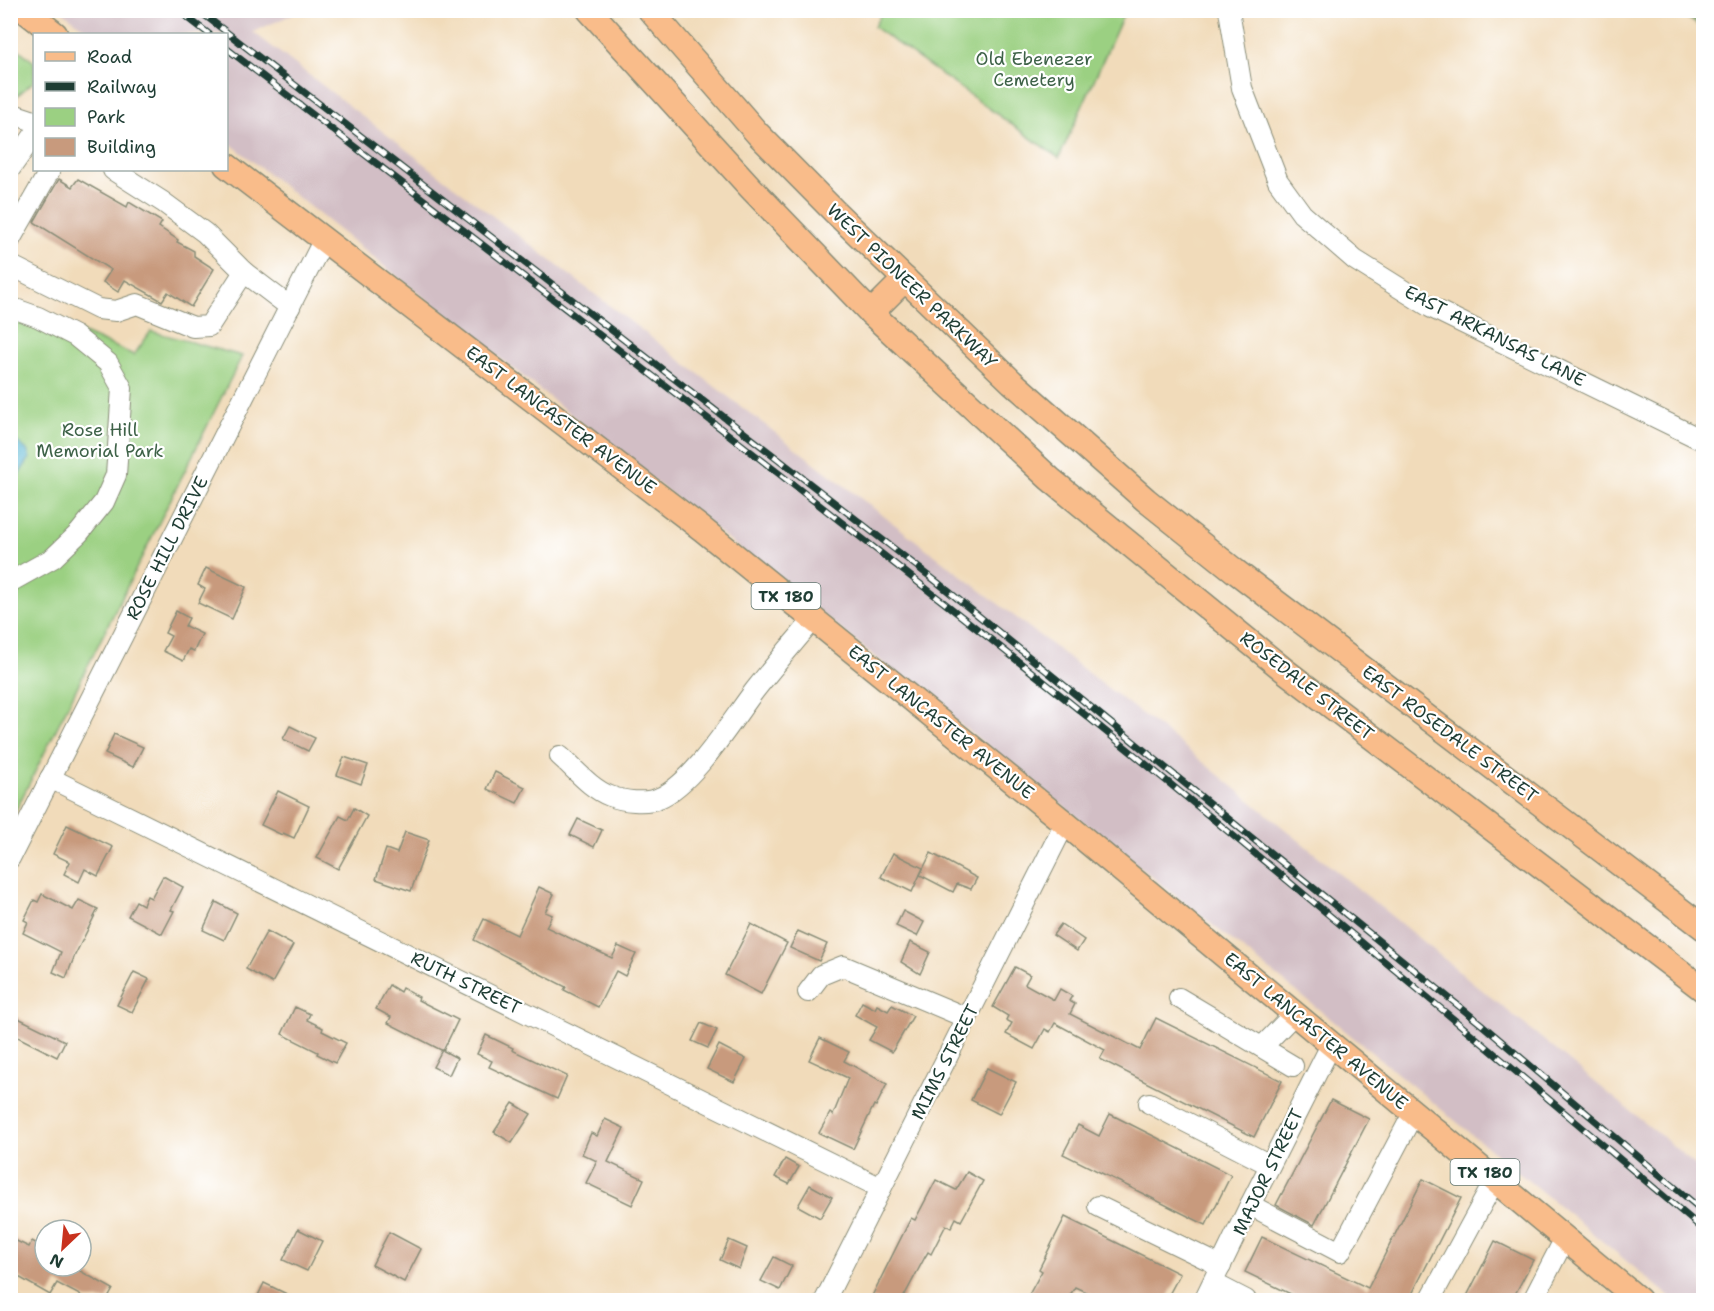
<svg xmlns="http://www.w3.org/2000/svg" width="1714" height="1311" viewBox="0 0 1714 1311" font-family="'Shantell Sans',sans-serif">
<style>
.industrial{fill:#d2bec5}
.green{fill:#9bd082;stroke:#5d865b;stroke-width:1.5}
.forest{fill:#7cb270;stroke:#4e7852;stroke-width:1.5}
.water{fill:#52b3d1;stroke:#387882;stroke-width:1.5}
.building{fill:#c89a7d}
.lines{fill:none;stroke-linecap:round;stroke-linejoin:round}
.minor-casing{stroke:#888c77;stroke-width:22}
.major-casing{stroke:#888c77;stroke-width:27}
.minor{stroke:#fff;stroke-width:20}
.major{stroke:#f9bc8a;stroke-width:24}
.rail-casing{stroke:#1f3d34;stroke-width:7}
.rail{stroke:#fff;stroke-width:4.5;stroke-dasharray:14;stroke-linecap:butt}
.labels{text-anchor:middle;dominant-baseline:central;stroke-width:4.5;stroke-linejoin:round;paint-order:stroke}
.shield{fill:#fff;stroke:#627771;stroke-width:1.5}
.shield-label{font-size:16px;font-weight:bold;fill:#1f3d34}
.park-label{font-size:18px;fill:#3e6248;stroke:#fff}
.street-label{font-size:18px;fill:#1f3d34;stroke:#fff}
</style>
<rect width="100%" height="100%" fill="#fff"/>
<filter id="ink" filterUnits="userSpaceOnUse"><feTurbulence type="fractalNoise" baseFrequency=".0167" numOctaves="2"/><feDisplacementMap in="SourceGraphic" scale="12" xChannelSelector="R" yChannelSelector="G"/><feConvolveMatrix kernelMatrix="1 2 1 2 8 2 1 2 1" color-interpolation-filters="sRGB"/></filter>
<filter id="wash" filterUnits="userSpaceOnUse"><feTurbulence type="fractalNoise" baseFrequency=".008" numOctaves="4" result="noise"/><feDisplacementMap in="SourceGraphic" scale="24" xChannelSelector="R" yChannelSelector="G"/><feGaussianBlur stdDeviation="1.35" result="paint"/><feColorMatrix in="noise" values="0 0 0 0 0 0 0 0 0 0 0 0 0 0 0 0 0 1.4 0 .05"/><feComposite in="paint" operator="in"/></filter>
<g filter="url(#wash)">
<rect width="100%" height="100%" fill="#f1dbba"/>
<polygon class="industrial" points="62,11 300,11 253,32 1177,741 1671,1144 1703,1172 1703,1300 1674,1300 1332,1020 227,141 226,34 92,34"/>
<g class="green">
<polygon points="883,10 1125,10 1125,11 1059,158 874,27"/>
<polygon points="11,43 34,62 34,81 11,101"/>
<polygon points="11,301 134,355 151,331 242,356 11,820"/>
</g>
<polygon class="forest" points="1677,11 1703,11 1703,28"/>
<polygon class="water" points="11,437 27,450 30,458 11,486"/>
<g id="blocks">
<g class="building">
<polygon points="59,179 72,187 78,179 127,207 129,202 162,222 159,227 178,240 177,242 194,251 194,256 214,269 191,307 168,292 162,301 125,280 118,292 103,282 111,270 34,222"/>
<polygon points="206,568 246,587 232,619 198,603 205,589 198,585"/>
<polygon points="176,611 189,618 185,626 202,634 194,651 189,649 183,661 163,651 171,636 165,633"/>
<polygon points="290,726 315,738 308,751 283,739"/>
<polygon points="114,734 143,747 133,767 105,754"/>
<polygon points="344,757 368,765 361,784 337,775"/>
<polygon points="495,772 525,787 517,803 487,789"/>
<polygon points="278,791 309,806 294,838 283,833 282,835 261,825"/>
<polygon points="354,808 367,816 338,869 317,858 340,816 348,820"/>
<polygon points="578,819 602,830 594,847 570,835"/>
<polygon points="67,825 113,847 98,876 85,869 79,882 64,874 70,862 53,854"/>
<polygon points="405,832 429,840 411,891 376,879 386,849 397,853"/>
<polygon points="893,853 923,868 912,892 881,877"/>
<polygon points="931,853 977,878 971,889 957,884 953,892 920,875"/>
<polygon points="163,876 183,887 171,910 174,911 162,934 128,916 136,901 143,905 147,896 151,898"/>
<polygon points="539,887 554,894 545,912 552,915 546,927 612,958 618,946 636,954 625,976 616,971 598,1007 564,990 566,987 474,940 484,919 517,935"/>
<polygon points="42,894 73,910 79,900 98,909 75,955 66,978 53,972 61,952 23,933 28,922 24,920 34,900 38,902"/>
<polygon points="216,902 237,913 224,940 203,930"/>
<polygon points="903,911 924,922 917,936 896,926"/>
<polygon points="751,924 787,943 761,994 725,975"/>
<polygon points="1061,924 1084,940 1077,951 1053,935"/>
<polygon points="267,931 293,945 272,983 246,969"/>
<polygon points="798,931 827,944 819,961 790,948"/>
<polygon points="910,942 930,952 920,974 901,962"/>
<polygon points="1015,967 1030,975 1025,984 1054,1000 1060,989 1072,996 1069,1001 1075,1004 1070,1014 1140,1050 1156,1018 1282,1081 1254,1137 1100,1059 1105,1050 1055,1023 1050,1032 1045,1029 1034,1049 1006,1034 1012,1023 1006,1020 1008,1016 993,1007"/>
<polygon points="134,972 149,979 132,1012 117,1005"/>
<polygon points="389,985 400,992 402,988 419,997 418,1000 458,1020 443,1051 388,1023 391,1017 376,1009"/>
<polygon points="862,1002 875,1009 877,1005 888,1011 892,1005 913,1016 892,1052 869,1040 877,1027 855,1015"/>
<polygon points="295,1007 310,1014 307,1020 323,1028 322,1031 346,1043 335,1063 317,1054 318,1052 282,1034"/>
<polygon points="10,1014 65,1041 57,1057 10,1033"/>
<polygon points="701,1023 717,1030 708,1048 692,1041"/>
<polygon points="486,1035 513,1048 512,1050 567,1076 557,1099 489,1067 492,1061 477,1054"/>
<polygon points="820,1038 849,1052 844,1061 887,1084 876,1106 874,1105 853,1149 819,1133 830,1113 833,1115 848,1078 809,1060"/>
<polygon points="719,1045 746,1059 734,1082 707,1069"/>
<polygon points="442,1050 457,1058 449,1075 433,1067"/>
<polygon points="987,1068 1016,1082 999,1114 971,1100"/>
<polygon points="1331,1100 1369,1119 1314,1225 1276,1205"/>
<polygon points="513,1103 531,1114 512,1143 494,1132"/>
<polygon points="1110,1114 1231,1175 1206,1225 1063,1154 1078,1125 1099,1136"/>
<polygon points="605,1119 624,1128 608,1162 644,1179 632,1205 586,1183 597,1161 582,1154 591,1133 597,1136"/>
<polygon points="785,1159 799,1167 789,1184 775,1177"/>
<polygon points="967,1172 983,1181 961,1221 956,1218 951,1228 946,1225 931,1254 928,1252 925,1257 902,1300 870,1300 911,1218 915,1220 936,1180 956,1190"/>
<polygon points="1423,1179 1461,1198 1409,1300 1303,1300 1245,1272 1262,1237 1368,1288"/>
<polygon points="810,1185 832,1197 820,1218 798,1206"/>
<polygon points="1065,1217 1180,1274 1166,1300 1103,1300 1075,1287 1067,1300 1026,1300 1042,1271 1039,1269"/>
<polygon points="298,1229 322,1241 307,1271 283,1260"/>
<polygon points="389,1232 421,1249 404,1282 372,1265"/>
<polygon points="10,1238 29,1247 32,1241 45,1248 45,1266 71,1266 113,1289 107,1300 89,1300 57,1283 50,1295 10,1272"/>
<polygon points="729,1240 747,1248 739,1269 720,1260"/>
<polygon points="1495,1241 1533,1260 1512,1300 1465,1300"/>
<polygon points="774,1257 792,1266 780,1290 761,1281"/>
<polygon points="264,1283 299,1300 256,1300"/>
</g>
</g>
</g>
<g filter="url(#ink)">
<use href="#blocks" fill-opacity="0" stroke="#888c77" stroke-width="1.5"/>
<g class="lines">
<defs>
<g id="minor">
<polyline points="1229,10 1242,88 1278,181 1302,214 1355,260 1430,307 1704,441"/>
<polyline points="10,113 34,121"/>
<polyline points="10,169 34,135"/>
<polyline points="113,170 163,202 205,233 244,272 290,307"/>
<polyline points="10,240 50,170"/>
<polyline points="10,265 98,309 116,311 137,304 193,327 209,326 244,272"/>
<polyline points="10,307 38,317 75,336 108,363 122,388 116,475 104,502 79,533 53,558 10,582"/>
<path d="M560,756C575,769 591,789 610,796C623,801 646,804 659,798C694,783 732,720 755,690C774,666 794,642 814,619"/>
<polyline points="50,778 881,1188"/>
<polyline points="10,858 324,239"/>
<polyline points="808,992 821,975 843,966 967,1018"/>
<polyline points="1179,998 1293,1066"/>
<polyline points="1262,1047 1295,1013"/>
<polyline points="1149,1103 1270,1165"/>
<polyline points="1250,1205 1340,1252 1414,1112"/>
<polyline points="1098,1206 1221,1266"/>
<polyline points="1213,1283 1246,1300"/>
<polyline points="825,1300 1065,823"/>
<polyline points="1204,1300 1250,1205 1332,1043"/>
<polyline points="1430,1300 1495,1180"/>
<polyline points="1533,1300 1565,1238"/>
</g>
<g id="major">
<polyline points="24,10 55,34"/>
<polyline points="589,10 750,187 871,313 1050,479 1284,670 1704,990"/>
<polyline points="650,10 757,133 834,211 1012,382 1146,500 1235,571 1704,928"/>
<polyline points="226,165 702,529 1065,823 1639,1300"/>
<polyline points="871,313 905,279"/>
</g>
</defs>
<use href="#minor" class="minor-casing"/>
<use href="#major" class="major-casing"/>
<use href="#minor" class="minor"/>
<use href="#major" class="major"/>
<defs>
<g id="rail">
<polyline points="178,10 209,34"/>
<polyline points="198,10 937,582 1481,1024 1704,1212"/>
<path d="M226,48C498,257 770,464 1038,677C1263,857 1483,1044 1704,1230"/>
</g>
</defs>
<use href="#rail" class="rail-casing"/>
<use href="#rail" class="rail"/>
</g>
</g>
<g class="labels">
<g class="shield">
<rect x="751.5" y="583" width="69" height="26" rx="4.5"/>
<rect x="1450.5" y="1159" width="69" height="26" rx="4.5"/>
</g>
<g class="shield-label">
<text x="786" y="596">TX 180</text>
<text x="1485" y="1172">TX 180</text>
</g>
<g class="park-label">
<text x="1034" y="59">Old Ebenezer<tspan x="1034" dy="21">Cemetery</tspan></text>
<text x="100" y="430">Rose Hill<tspan x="100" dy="21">Memorial Park</tspan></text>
</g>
<g class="street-label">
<text transform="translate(912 286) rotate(44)">WEST PIONEER PARKWAY</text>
<text transform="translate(1495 336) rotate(27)">EAST ARKANSAS LANE</text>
<text transform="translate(561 420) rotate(37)">EAST LANCASTER AVENUE</text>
<text transform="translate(167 548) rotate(-63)">ROSE HILL DRIVE</text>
<text transform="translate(1307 686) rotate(38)">ROSEDALE STREET</text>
<text transform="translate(941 722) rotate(39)">EAST LANCASTER AVENUE</text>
<text transform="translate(1450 734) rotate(37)">EAST ROSEDALE STREET</text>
<text transform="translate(466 983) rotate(26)">RUTH STREET</text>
<text transform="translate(1316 1031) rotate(40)">EAST LANCASTER AVENUE</text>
<text transform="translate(945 1062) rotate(-63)">MIMS STREET</text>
<text transform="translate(1268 1172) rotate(-64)">MAJOR STREET</text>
</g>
</g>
<rect width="1714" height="1311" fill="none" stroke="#fff" stroke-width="36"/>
<rect x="33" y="33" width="195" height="138" fill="#ffffff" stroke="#a5b1ae" stroke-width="1.5"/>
<rect x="45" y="52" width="30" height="9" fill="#f9bc8a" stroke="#a5b1ae" stroke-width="1.5"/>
<text x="87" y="63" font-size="18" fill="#1f3d34">Road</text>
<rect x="45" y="82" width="30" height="9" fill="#1f3d34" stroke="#a5b1ae" stroke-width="1.5"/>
<text x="87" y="93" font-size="18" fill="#1f3d34">Railway</text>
<rect x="45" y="108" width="30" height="18" fill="#9bd082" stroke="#a5b1ae" stroke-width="1.5"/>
<text x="87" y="123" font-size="18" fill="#1f3d34">Park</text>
<rect x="45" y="138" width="30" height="18" fill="#c89a7d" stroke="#a5b1ae" stroke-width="1.5"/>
<text x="87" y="153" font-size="18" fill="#1f3d34">Building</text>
<g transform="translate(63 1248) rotate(206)"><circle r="28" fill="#ffffff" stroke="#a5b1ae" stroke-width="1.5"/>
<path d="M0-4.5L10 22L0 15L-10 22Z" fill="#c8321e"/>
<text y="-9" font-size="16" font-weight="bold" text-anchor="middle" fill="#1f3d34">N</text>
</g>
</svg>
